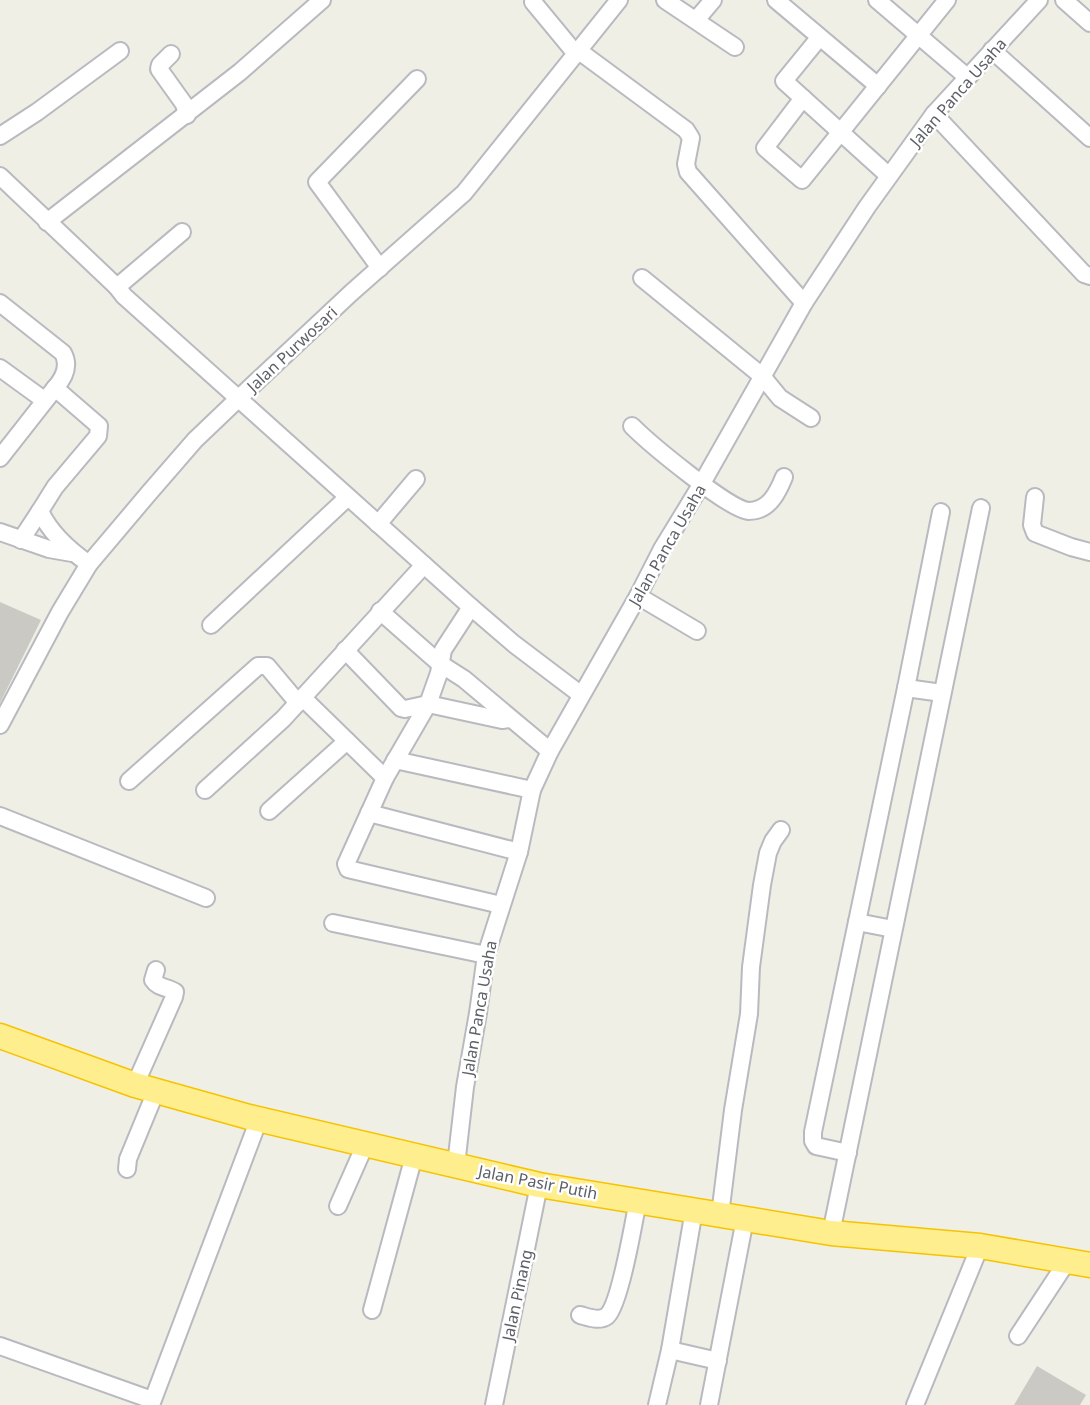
<svg xmlns="http://www.w3.org/2000/svg" width="1090" height="1405" viewBox="0 0 1090 1405" font-family="'Noto Sans',sans-serif">
<style>
.building{fill:#cbc9c3}
.lines{fill:none;stroke-linecap:round;stroke-linejoin:round}
.minor-casing{stroke:#b8bac0;stroke-width:20}
.highway-casing{stroke:#f6c300;stroke-width:27}
.minor{stroke:#fff;stroke-width:16}
.highway{stroke:#ffee8e;stroke-width:24}
.labels{text-anchor:middle;dominant-baseline:central;stroke-width:5;stroke-linejoin:round;paint-order:stroke}
.street-label{font-size:16px;fill:#5d6067;stroke:#fff}
</style>
<rect width="100%" height="100%" fill="#f0efe6"/>
<g class="building">
<polygon points="0,602 41,620 0,703"/>
<polygon points="1037,1366 1086,1395 1080,1405 1014,1405"/>
</g>
<g class="lines">
<defs>
<g id="minor">
<polyline points="665,0 735,47"/>
<polyline points="776,0 878,86"/>
<polyline points="877,0 967,77"/>
<polyline points="1064,0 1090,23"/>
<polyline points="533,2 576,54"/>
<polyline points="696,20 713,0"/>
<polyline points="819,38 784,81 889,176"/>
<polyline points="992,50 1090,138"/>
<polyline points="579,51 686,130 691,138 686,164 688,172 804,303"/>
<polyline points="171,54 160,65 159,69 184,104 187,115"/>
<polyline points="803,98 765,148 802,180 947,0"/>
<polyline points="934,114 1084,274 1090,276"/>
<polyline points="0,136 37,112 120,51"/>
<polyline points="0,176 117,287 124,296 471,607 514,644 580,694"/>
<polyline points="47,222 240,72 322,0"/>
<polyline points="380,268 317,182 417,79"/>
<polyline points="642,278 762,376 780,398 811,418"/>
<polyline points="117,287 182,232"/>
<path d="M0,303L63,353C70,366 64,378 55,388"/>
<polyline points="0,368 44,400"/>
<path d="M632,426C649,443 729,510 749,511C769,511 778,492 784,477"/>
<path d="M0,458L55,388L99,426L98,436L55,487L40,511C50,533 69,550 89,564"/>
<polyline points="1035,497 1032,525 1035,533 1071,547 1090,552"/>
<polyline points="378,524 416,479"/>
<polyline points="0,532 49,549 72,553"/>
<polyline points="21,540 40,511"/>
<polyline points="638,596 697,631"/>
<polyline points="471,607 443,650 439,673 428,704 385,778 346,864 348,869 352,870 501,905"/>
<polyline points="380,611 439,663 464,679 550,751"/>
<polyline points="211,625 348,497"/>
<polyline points="345,650 401,708 405,709 428,704 502,720 510,719"/>
<polyline points="906,688 942,693"/>
<polyline points="303,698 385,778"/>
<polyline points="0,725 60,612 89,564 149,493 195,440 239,398 351,293 464,193 619,0"/>
<polyline points="395,760 532,790"/>
<polyline points="129,781 258,666 267,666 298,703"/>
<polyline points="205,790 283,719 424,565"/>
<polyline points="269,811 347,741"/>
<polyline points="369,813 519,852"/>
<polyline points="0,816 206,898"/>
<polyline points="857,922 893,929"/>
<polyline points="333,923 486,955"/>
<path d="M135,1085L174,997L175,992C168,987 158,988 153,980L156,970"/>
<polyline points="848,1153 816,1146 813,1141 813,1132 906,688 941,512"/>
<polyline points="456,1165 465,1087 478,1013 486,955 519,852 532,790 550,751 638,596 662,549 701,485 804,303 867,207 934,114 1039,0"/>
<polyline points="127,1169 128,1159 156,1091"/>
<polyline points="338,1206 365,1145"/>
<polyline points="720,1215 733,1110 749,1014 751,967 762,885 768,853 773,841 781,830"/>
<polyline points="831,1233 981,508"/>
<polyline points="372,1310 414,1156"/>
<path d="M580,1315C588,1317 599,1322 607,1316C620,1304 634,1221 638,1200"/>
<polyline points="1018,1336 1068,1260"/>
<polyline points="0,1346 152,1400"/>
<polyline points="670,1350 718,1361"/>
<polyline points="151,1405 259,1119"/>
<polyline points="494,1405 539,1185"/>
<polyline points="657,1405 670,1350 694,1210"/>
<polyline points="709,1405 745,1219"/>
<polyline points="915,1405 980,1246"/>
</g>
<polyline id="highway" points="0,1036 135,1085 249,1117 539,1185 831,1233 980,1246 1090,1265"/>
</defs>
<use href="#minor" class="minor-casing"/>
<use href="#highway" class="highway-casing"/>
<use href="#minor" class="minor"/>
<use href="#highway" class="highway"/>
</g>
<g class="labels">
<g class="street-label">
<text transform="translate(958 92) rotate(-49)">Jalan Panca Usaha</text>
<text transform="translate(292 349) rotate(-43)">Jalan Purwosari</text>
<text transform="translate(667 545) rotate(-60)">Jalan Panca Usaha</text>
<text transform="translate(479 1008) rotate(-80)">Jalan Panca Usaha</text>
<text transform="translate(538 1182) rotate(11)">Jalan Pasir Putih</text>
<text transform="translate(517 1295) rotate(-78)">Jalan Pinang</text>
</g>
</g>
</svg>
